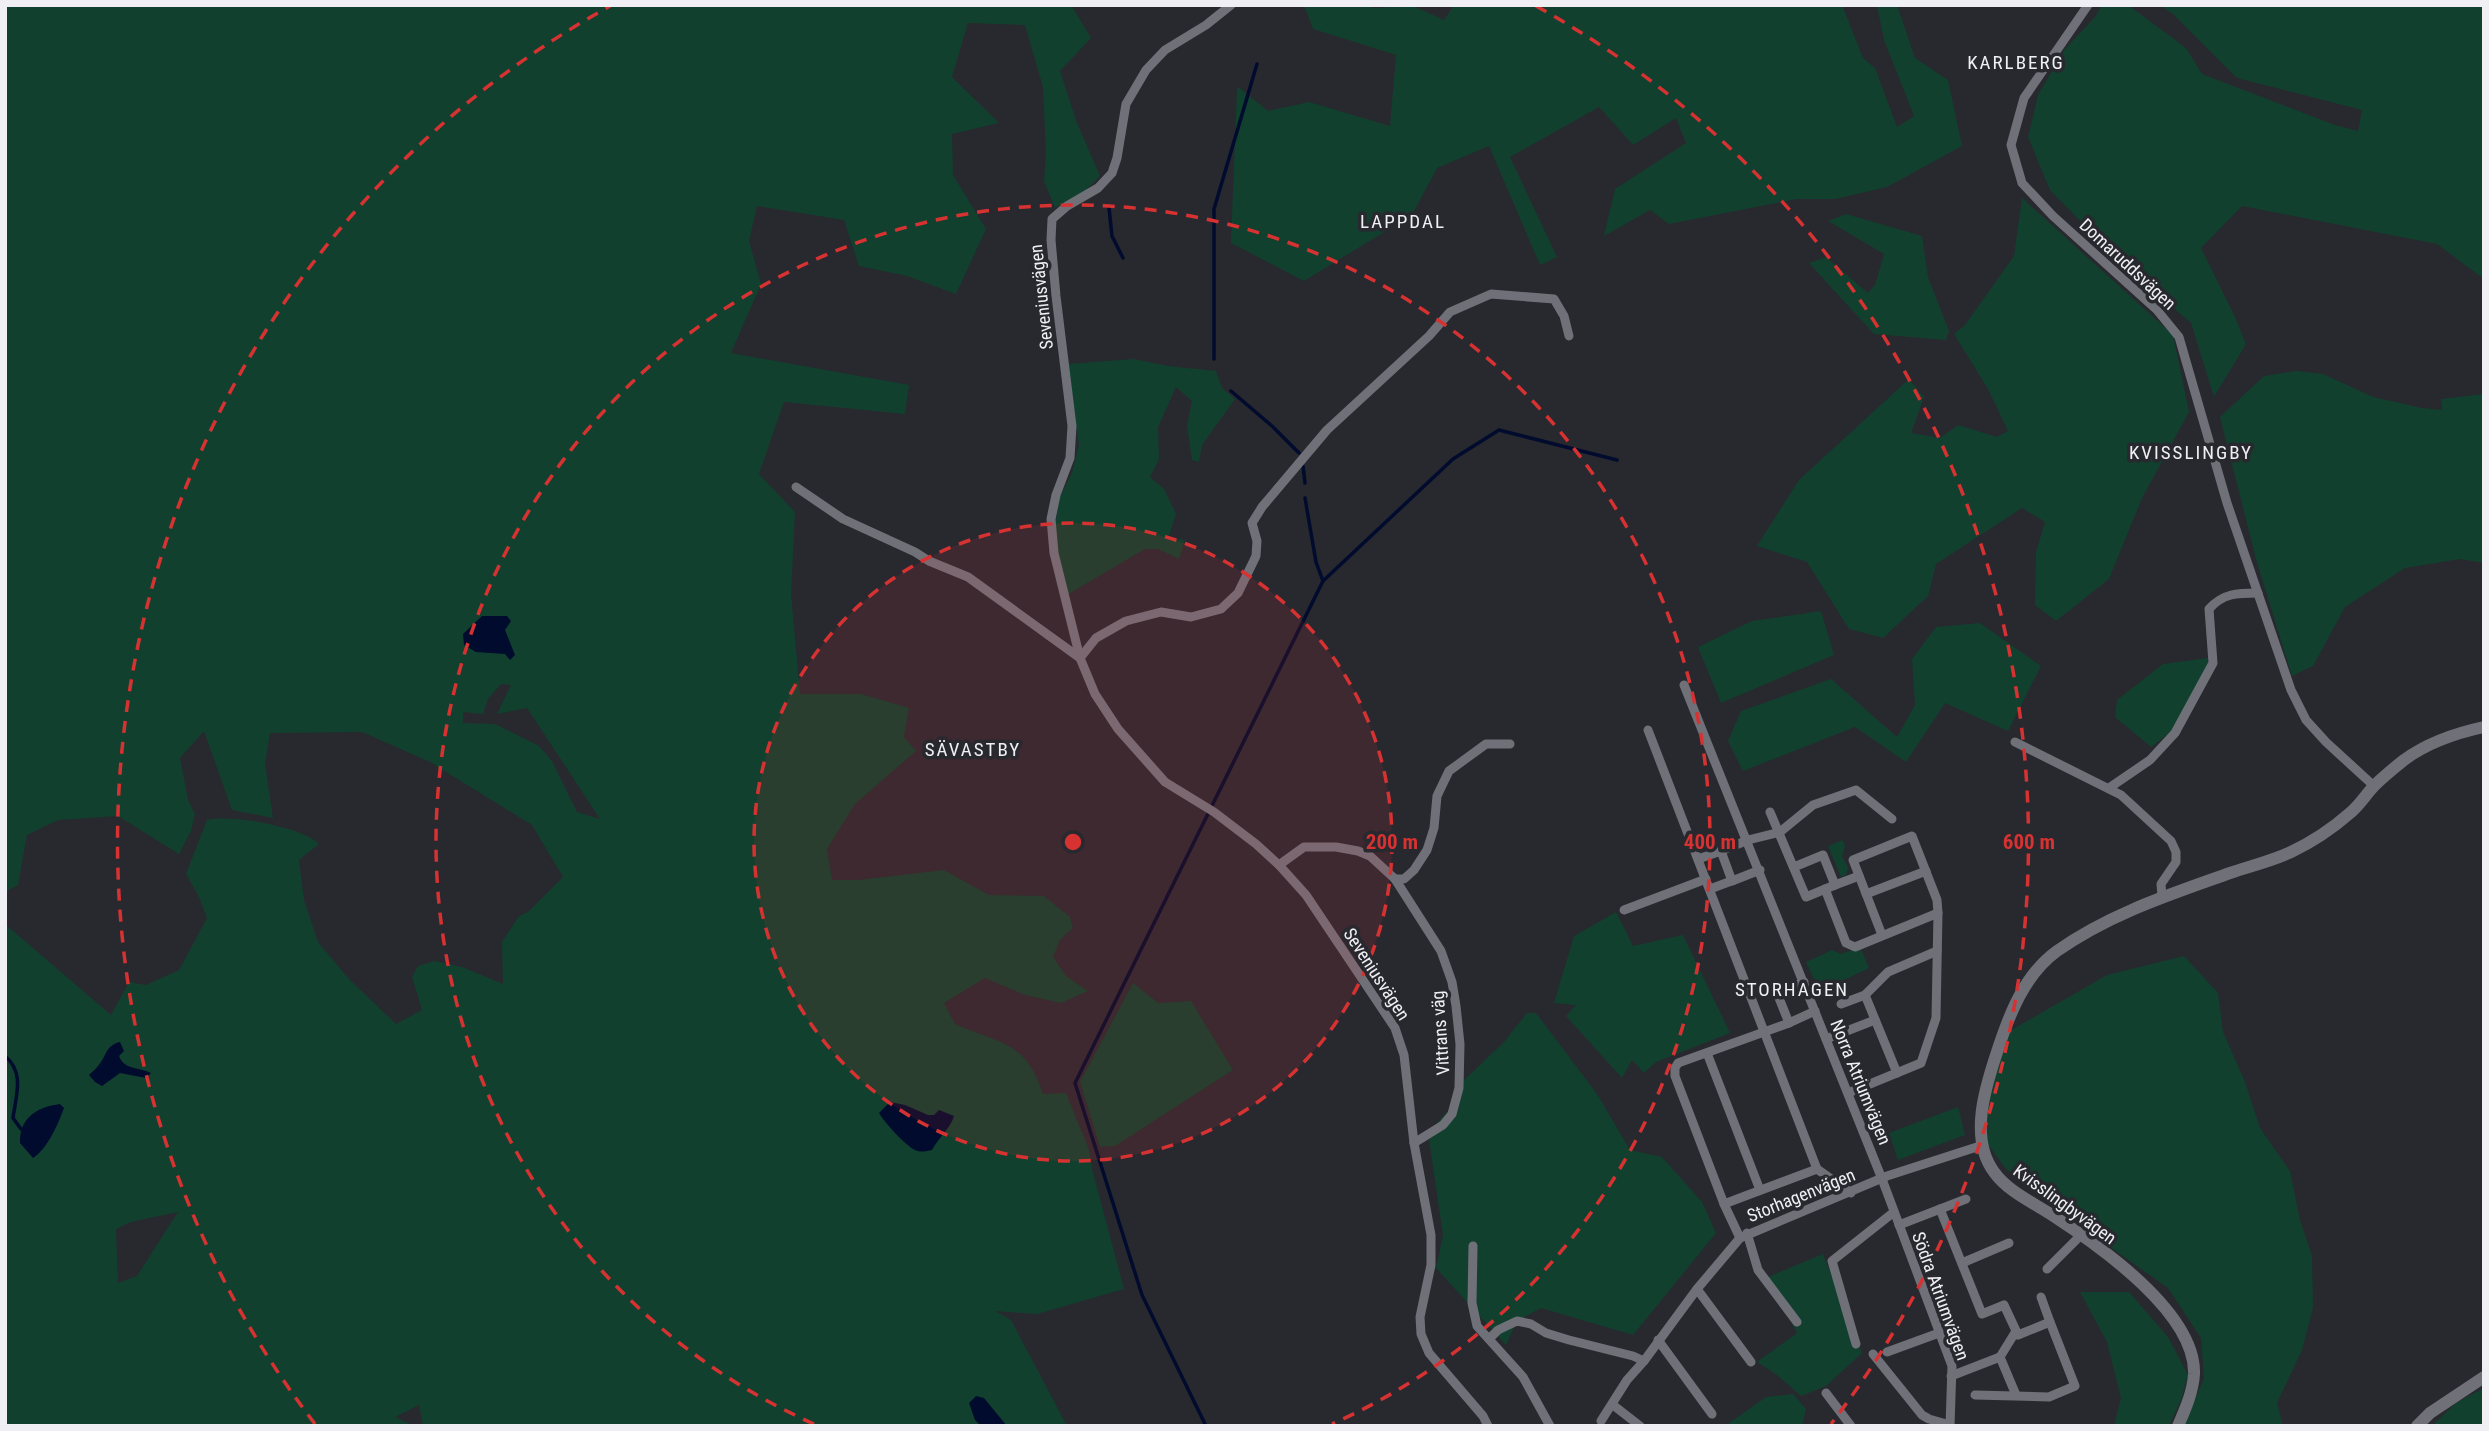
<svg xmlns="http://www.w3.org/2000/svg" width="2489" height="1431" viewBox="0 0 2489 1431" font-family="'Roboto Condensed',sans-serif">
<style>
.green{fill:#12402e;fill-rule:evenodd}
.water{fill:#000b2d}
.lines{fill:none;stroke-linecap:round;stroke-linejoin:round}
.stream{stroke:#000b2d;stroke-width:3.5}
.minor{stroke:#707079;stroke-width:9}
.tertiary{stroke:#707079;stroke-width:12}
.ring{fill:none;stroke:#d73232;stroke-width:3.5;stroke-dasharray:12 9}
.labels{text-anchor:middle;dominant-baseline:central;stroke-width:7;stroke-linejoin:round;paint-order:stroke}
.street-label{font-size:18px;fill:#efeff4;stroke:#28282f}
.neighbourhood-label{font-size:19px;letter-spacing:2px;fill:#efeff4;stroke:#28282f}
.centre{fill:#d73232;stroke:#28282f;stroke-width:3.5}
.ring-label{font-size:21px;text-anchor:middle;font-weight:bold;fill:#d73232;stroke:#28282f;stroke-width:7;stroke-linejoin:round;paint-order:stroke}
</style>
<rect width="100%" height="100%" fill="#28282f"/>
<g class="green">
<path d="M5,5H1071L1091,38L1060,71L1077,123L1100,176L1083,193L1055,208L1044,181L1046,154L1043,87L1025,25L968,23L952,77L999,123L952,134L953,175L986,229L956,294L907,276L859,266L844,220L757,206L749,241L761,284L731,353L909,385L905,414L784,402L759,474L795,512L791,594L800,694H861L909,708L904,737L916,751L855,804L827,849L832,880H858L944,870L989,895L1044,896L1070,917L1073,928L1060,940L1053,957L1066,976L1088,991L1061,1003L1025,995L985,978L944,1003L955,1024C1001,1044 1026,1041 1043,1094L1066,1093L1089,1150L1092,1169L1124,1289L1037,1314L995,1311L1011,1320L1067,1426H423L419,1405L395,1417L414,1426H5V924L111,1015L129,982L146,985L179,970L207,918L199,897L186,874L207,820C230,814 303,827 319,844L299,860L304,900L318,942L349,979L396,1024L422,1010L412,977L418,966L434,961L462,967L503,984L502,942L519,916L528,912L563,877L532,825L430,762L362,732L270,733L265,764L273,818L232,810L204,731L180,758L188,800L195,814L191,831L179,854L118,816L58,820L27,835L18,885L5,892ZM501,684L511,685L497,714L527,708L600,819L577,812L552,761L539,746L495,724L463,723V712L483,714L488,699ZM178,1212L137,1276L118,1283L116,1229L131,1222Z"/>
<polygon points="1304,5 1367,5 1374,8 1413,6 1444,20 1454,5 1842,5 1863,58 1875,68 1897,127 1914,116 1884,40 1877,5 1897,5 1915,58 1948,80 1962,146 1887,187 1835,199 1797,199 1669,224 1650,210 1604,236 1615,189 1686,143 1676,118 1633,145 1599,107 1510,157 1557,257 1540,265 1489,146 1437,168 1412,215 1304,281 1231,243 1237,86 1268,111 1309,102 1390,126 1396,55 1313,29"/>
<polygon points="2102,5 2128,5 2186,48 2202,74 2335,125 2358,131 2362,110 2237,78 2173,14 2159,5 2484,5 2484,279 2437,244 2242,206 2201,248 2235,317 2246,344 2214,397 2191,323 2116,258 2050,190 2028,137 2038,95 2065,49 2095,17"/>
<polygon points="2022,198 2173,335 2189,412 2142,498 2109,579 2056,621 2035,605 2036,552 2045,522 2022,508 1936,564 1928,596 1883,638 1849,629 1807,562 1757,546 1799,480 1909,379 1924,397 1911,433 1940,438 1958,425 1997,437 2008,431 1988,389 1954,334 1965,325 2014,256"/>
<polygon points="1846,214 1922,236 1928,277 1949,331 1946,340 1874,334 1809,263 1826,257 1868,293 1875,285 1884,254 1828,221"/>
<polygon points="1134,359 1168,366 1216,371 1222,388 1235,399 1202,445 1199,462 1192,460 1187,426 1192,401 1176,387 1158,427 1159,459 1150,477 1164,489 1176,514 1168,538 1185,540 1179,559 1158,549 1145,549 1067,595 1054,535 1059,499 1072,473 1079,445 1067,364"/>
<polygon points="2296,371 2323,374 2373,397 2422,408 2442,410 2441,399 2484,394 2484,563 2460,559 2405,568 2345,607 2313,666 2292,676 2256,559 2220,417 2264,376"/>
<polygon points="1821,611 1834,655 1721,703 1698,647 1752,621"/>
<polygon points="1980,623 2041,666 2008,731 1945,703 1906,762 1855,727 1743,771 1728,741 1741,711 1831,679 1897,737 1915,705 1912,659 1936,627"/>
<polygon points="2208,658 2208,667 2172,731 2151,747 2115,717 2117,700 2163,664"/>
<polygon points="1843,840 1845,847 1842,856 1848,868 1846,875 1841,877 1828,846"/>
<polygon points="1616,912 1633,946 1683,935 1730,1033 1656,1062 1644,1073 1632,1060 1622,1078 1566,1016 1576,1005 1554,1003 1574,936"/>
<polygon points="1860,947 1869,968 1820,992 1806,962 1832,950 1841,954"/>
<polygon points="2184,956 2218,993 2223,1032 2245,1082 2260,1128 2290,1171 2300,1220 2312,1256 2313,1308 2302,1350 2277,1403 2283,1426 2184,1426 2204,1378 2201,1338 2168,1288 2048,1203 2006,1169 1983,1138 1986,1099 2008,1032 2107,975"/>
<polygon points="1133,983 1158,1003 1191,1001 1233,1070 1115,1146 1100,1147 1080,1082"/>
<polygon points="1527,1013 1536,1013 1597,1094 1630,1150 1662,1157 1702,1202 1716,1233 1633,1335 1541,1308 1517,1321 1506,1345 1436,1268 1443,1235 1428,1133 1457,1101 1464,1080 1504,1042"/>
<polygon points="1958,1107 1965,1135 1898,1160 1889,1133"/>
<polygon points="1823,1254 1862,1353 1826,1386 1801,1396 1777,1375 1757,1362 1797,1333 1768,1277"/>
<polygon points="2080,1292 2129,1292 2168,1337 2188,1375 2181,1400 2169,1426 2114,1426 2121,1398 2107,1342"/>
<polygon points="2484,1388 2484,1426 2432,1426 2456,1403"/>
<polygon points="1793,1394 1806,1409 1802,1426 1725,1426 1766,1397"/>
</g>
<g class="water">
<polygon points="482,616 507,616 511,621 505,630 515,655 510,660 505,654 476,652 464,645 463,634"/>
<path d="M120,1042L124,1051L119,1056C124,1070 139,1067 151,1073L146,1078L120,1073L102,1086L95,1082L89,1075C93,1071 98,1067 101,1062C107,1053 107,1045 120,1042Z"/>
<path d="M890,1102L905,1105L928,1115H934L939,1110L954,1116C951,1127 938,1139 932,1150C926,1151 921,1153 915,1150C906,1146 884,1122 879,1113Z"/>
<path d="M60,1104L64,1108C58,1124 48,1148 33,1158L20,1143C19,1118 37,1107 60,1104Z"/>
<polygon points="976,1396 984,1398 1007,1426 980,1425 975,1420 969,1403"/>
</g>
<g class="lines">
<g class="stream">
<polyline points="1109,208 1112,236 1123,258"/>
<polyline points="1214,359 1214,209 1257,64"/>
<polyline points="1231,391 1273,427 1299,453"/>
<polyline points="1303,466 1305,483"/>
<polyline points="1305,498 1316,562 1323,581"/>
<path d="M5,1056C25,1073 16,1095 13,1118L21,1129"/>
<polyline points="1206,1426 1142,1295 1075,1083 1323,581 1453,459 1499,430 1617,460"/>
</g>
<g class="minor">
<polyline points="1231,5 1206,25 1165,50 1146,70 1126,104 1117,158 1112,173 1098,188 1067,206 1052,219 1051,240 1056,296 1072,426 1070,458 1056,495 1051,519 1054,553 1080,658 1095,694 1118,729 1165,782 1214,812 1256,844 1279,865 1306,895 1395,1028 1404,1055 1414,1143 1431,1235 1431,1265 1420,1317 1421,1334 1429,1353 1483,1416 1488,1426"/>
<polyline points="2088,5 2024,98 2011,145 2020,176 2022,183 2053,216 2157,310 2179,337 2227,503 2291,690 2306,720 2326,742 2374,786"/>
<polyline points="796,487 843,519 915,552 929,561 968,577 1080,658 1096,638 1126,621 1161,612 1191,617 1221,609 1238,593 1256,556 1257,541 1252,523 1262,507 1327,430 1429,336 1450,312 1491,294 1554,299 1564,316 1569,336"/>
<polyline points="1684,685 1882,1179 1952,1366 1950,1426"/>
<polyline points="1648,730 1817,1169"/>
<polyline points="2015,742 2121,795 2171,841 2176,852 2176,862 2161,884 2162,897"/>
<path d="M2109,788L2150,760L2175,733L2213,663L2209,609C2223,593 2238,593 2258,593"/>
<polyline points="1770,812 1806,897 1835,885 1823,855 1794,867"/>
<polyline points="1698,859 1721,851"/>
<polyline points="1279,865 1304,847 1336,847 1358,851 1370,856 1395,879 1441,951 1452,982 1456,1006 1460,1044 1459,1088 1452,1114 1443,1125 1414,1143"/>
<polyline points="1760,870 1732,881 1721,851 1748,840 1780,832 1813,805 1856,790 1892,819"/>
<polyline points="1395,879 1404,879 1414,870 1427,850 1434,828 1437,796 1449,771 1486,744 1510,744"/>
<polyline points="1835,885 1859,876"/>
<polyline points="1710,889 1734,880"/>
<polyline points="1825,889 1846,943 1855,947 1938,913"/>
<polyline points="1866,894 1926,871"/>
<polyline points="1624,910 1706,879"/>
<polyline points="1804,982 1777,993 1789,1023 1815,1011"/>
<polyline points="1865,995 1897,1073"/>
<polyline points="1841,1004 1865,995 1888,972 1937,951"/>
<polyline points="1826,1039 1875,1020"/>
<polyline points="1707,1053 1760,1190"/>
<polyline points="1848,1093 1921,1063 1936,1018 1938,913 1937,900 1912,836 1853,860 1882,935"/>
<polyline points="1724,1204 1675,1076 1675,1068 1678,1063 1789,1023"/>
<polyline points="1940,1209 1982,1314 2004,1305 2018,1335 2050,1322 2075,1386 2049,1397 1975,1395"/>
<polyline points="1899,1225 1966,1199"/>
<polyline points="1747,1233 1758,1270 1797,1322"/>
<polyline points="1740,1238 1724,1204 1817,1169 1851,1193"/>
<polyline points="1473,1246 1472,1303 1477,1326 1523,1377 1550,1426"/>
<polyline points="1962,1263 2009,1243"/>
<polyline points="2047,1269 2082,1234"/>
<polyline points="1697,1289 1751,1362"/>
<polyline points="2041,1297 2050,1322"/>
<polyline points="1489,1339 1498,1330 1517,1321 1531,1324 1546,1333 1569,1340 1633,1356 1644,1361"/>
<polyline points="1658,1340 1712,1414"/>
<polyline points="1856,1344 1832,1261 1894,1212"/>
<polyline points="1887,1352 1939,1333"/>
<polyline points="1873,1354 1922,1415 1929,1419 1950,1425"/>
<polyline points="2000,1357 2016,1331"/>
<polyline points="1951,1376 2000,1357 2016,1395"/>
<polyline points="1826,1393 1851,1426"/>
<polyline points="1613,1405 1640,1426"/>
<polyline points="1601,1421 1627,1380 1644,1361 1697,1289 1740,1238 1887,1176 1983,1145"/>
</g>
<g class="tertiary">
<path d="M2178,1426C2185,1410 2193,1392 2194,1374C2196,1314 2101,1247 2055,1217C2036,1204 2008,1192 1994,1172C1969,1138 1985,1088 1997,1052C2009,1015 2024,975 2057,951C2109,914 2171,894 2230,873C2250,866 2272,861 2291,852C2312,842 2333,828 2350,813C2360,805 2366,794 2375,785C2384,776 2394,768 2404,760C2427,743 2456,733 2484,727"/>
<polyline points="2417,1426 2430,1413 2484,1377"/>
</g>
</g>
<circle cx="1073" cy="842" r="319" fill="#d73232" fill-opacity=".12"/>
<g class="ring">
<circle cx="1073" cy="842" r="319"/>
<path d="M814 1424A637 637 0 1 1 1332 1424"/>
<path d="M315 1424A956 956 0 0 1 610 6M1536 6A956 956 0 0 1 1831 1424"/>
</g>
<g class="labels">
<g class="street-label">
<text transform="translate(2128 264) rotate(43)">Domaruddsvägen</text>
<text transform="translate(1041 297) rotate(-96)">Seveniusvägen</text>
<text transform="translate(1377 974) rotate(57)">Seveniusvägen</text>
<text transform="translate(1440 1033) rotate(-94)">Vittrans väg</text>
<text transform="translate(1861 1082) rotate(68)">Norra Atriumvägen</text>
<text transform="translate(1801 1195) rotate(-22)">Storhagenvägen</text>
<text transform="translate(2065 1204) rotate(36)">Kvisslingbyvägen</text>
<text transform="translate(1941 1296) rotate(70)">Södra Atriumvägen</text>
</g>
<g class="neighbourhood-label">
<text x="2016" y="62">KARLBERG</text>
<text x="1403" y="221">LAPPDAL</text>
<text x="2191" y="452">KVISSLINGBY</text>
<text x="973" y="749">SÄVASTBY</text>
<text x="1792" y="989">STORHAGEN</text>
</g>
</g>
<circle cx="1073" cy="842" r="10" class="centre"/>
<g class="ring-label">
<text x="1392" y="849">200 m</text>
<text x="1710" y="849">400 m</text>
<text x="2029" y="849">600 m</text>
</g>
<rect width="2489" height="1431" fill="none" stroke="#efeff4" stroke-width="14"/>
</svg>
